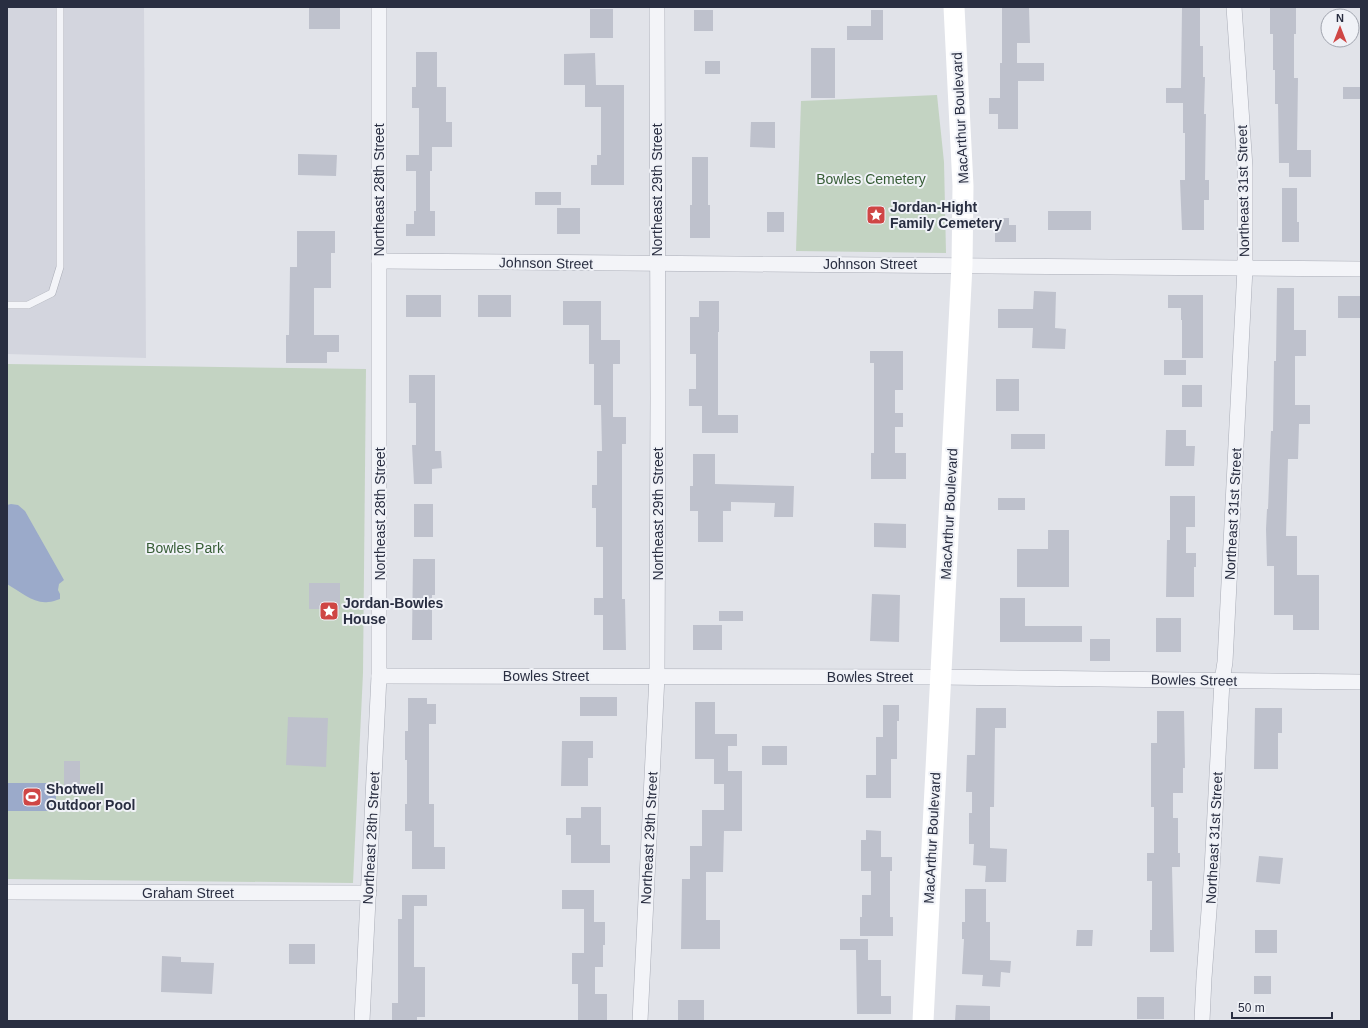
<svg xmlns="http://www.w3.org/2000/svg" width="1368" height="1028" viewBox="0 0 1368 1028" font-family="Arial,sans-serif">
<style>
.built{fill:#d3d5de}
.green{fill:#c3d3c2}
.water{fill:#9baaca}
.building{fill:#bec1cc}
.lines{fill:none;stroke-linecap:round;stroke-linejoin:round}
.service-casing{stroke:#aaadb7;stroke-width:8}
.minor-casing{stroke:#aaadb7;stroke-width:16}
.service{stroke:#f3f4f8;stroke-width:7}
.minor{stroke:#f3f4f8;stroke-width:15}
.secondary{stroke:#fff;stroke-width:21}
.labels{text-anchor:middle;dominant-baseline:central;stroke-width:4;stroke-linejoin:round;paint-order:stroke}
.street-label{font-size:14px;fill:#292e41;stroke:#f0f2f7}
.park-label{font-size:14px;fill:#375d36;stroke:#f0f2f7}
.poi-label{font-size:14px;font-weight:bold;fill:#292e41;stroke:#f0f2f7;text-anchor:start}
</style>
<rect width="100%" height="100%" fill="#e1e3e9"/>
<polygon class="built" points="7,7 144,7 146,358 7,354"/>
<g class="green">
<polygon points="937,95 944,162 946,253 796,251 801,101"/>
<polygon points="7,364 366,369 363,673 353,883 7,879"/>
</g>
<g class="water">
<path d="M11,504L18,505L25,511L64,580L59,584L58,590L60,594V599C56,600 52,602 48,602C34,604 19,591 7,584V505Z"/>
<rect x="7" y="783" width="49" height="28"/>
</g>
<g class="building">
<rect x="309" y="7" width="31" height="22"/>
<polygon points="1002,7 1029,7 1030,43 1017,43 1017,63 1044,63 1044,81 1018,81 1018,129 998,129 998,114 989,114 989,98 1000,98 1000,63 1002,63"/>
<polygon points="1182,8 1200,8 1200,46 1203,46 1203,77 1205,77 1204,114 1206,114 1205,180 1209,180 1209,200 1204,200 1204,230 1182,230 1180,180 1185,180 1185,133 1183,133 1183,103 1166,103 1166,88 1181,88"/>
<polygon points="1270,8 1296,8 1296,34 1294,34 1294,78 1298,78 1297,150 1311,150 1311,177 1289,177 1289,163 1279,163 1278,104 1275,104 1275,70 1273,70 1273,34 1270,34"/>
<rect x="590" y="9" width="23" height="29"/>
<rect x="694" y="10" width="19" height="21"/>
<polygon points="871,10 883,10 883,40 847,40 847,26 871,26"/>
<rect x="811" y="48" width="24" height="50"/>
<polygon points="416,52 437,52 437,87 446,87 446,122 452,122 452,147 432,147 432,171 430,171 430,211 435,211 435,236 406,236 406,224 414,224 414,211 416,211 416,171 406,171 406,155 419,155 419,108 412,108 412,87 416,87"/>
<polygon points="595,53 596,85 624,85 624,185 591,185 591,165 597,165 597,155 601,155 601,107 585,107 585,85 564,85 564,54"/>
<rect x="705" y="61" width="15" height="13"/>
<rect x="1343" y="87" width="18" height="12"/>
<polygon points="751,122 775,122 775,148 750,147"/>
<polygon points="298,154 337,155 336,176 298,175"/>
<polygon points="692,157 708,157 708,205 710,205 710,238 690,238 690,205 692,205"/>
<polygon points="1282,188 1297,188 1297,222 1299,222 1299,242 1282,242"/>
<rect x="535" y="192" width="26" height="13"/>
<rect x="557" y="208" width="23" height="26"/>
<rect x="1048" y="211" width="43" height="19"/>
<rect x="767" y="212" width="17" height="20"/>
<polygon points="995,218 1009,218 1009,225 1016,225 1016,242 995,242"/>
<polygon points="297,231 335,231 335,253 331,253 331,288 314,288 314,335 339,335 339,352 327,352 327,363 286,363 286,335 289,335 290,267 297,267"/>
<polygon points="1277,288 1294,288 1294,330 1306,330 1306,356 1295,356 1295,405 1310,405 1310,424 1299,424 1298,459 1288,459 1286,536 1297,536 1297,575 1319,575 1319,630 1293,630 1293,615 1274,615 1274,566 1267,566 1266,529 1267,509 1268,509 1271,431 1273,431 1274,361 1276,361"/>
<polygon points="1034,291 1056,292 1055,328 1066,329 1065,349 1032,348 1033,328 998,328 998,309 1033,309"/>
<rect x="406" y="295" width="35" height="22"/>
<rect x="478" y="295" width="33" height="22"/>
<polygon points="1168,295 1203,295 1203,358 1182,358 1182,320 1181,320 1181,308 1168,308"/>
<rect x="1338" y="296" width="23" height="22"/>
<polygon points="563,301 601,301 601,340 620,340 620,364 613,364 613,417 626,417 626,444 622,444 622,599 625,599 626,650 603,650 603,615 594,615 594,598 603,598 603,547 596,547 596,508 592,508 592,485 597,485 597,451 602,451 601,405 594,405 594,364 589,364 589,325 563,325"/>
<polygon points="699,301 719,301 719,332 718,332 718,415 738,415 738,433 702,433 702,406 689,406 689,389 696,389 696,354 690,354 690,317 699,317"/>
<polygon points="870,351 903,351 903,390 895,390 895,413 903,413 903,427 895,427 895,453 906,453 906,479 871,479 871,453 874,453 874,363 870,363"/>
<rect x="1164" y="360" width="22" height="15"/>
<polygon points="409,375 435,375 435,451 441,451 442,468 432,469 432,484 414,484 412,445 416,445 416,403 409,403"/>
<rect x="996" y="379" width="23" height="32"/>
<rect x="1182" y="385" width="20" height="22"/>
<polygon points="1166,430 1186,430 1186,446 1195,446 1194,466 1165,466"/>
<rect x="1011" y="434" width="34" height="15"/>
<polygon points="693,454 715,454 715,484 794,486 793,517 774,517 775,503 731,502 731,511 723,511 723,542 698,542 698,511 690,511 690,486 693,486"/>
<polygon points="1170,496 1195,496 1195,527 1186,527 1186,553 1196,553 1196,567 1194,567 1194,597 1166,597 1167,540 1170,540"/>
<rect x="998" y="498" width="27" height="12"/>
<rect x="414" y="504" width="19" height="33"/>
<polygon points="874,523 906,524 906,548 874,547"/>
<polygon points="1048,530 1069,530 1069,587 1017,587 1017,549 1048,549"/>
<polygon points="413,559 435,559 435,595 432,595 432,640 412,640"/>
<rect x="309" y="583" width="31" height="26"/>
<polygon points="872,594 900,595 899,642 870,641"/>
<polygon points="1000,598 1025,598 1025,626 1082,626 1082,642 1000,642"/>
<rect x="719" y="611" width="24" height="10"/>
<rect x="1156" y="618" width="25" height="34"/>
<rect x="693" y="625" width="29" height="25"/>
<rect x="1090" y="639" width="20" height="22"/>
<rect x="580" y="697" width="37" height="19"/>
<polygon points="408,698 427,698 427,704 436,704 436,724 429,724 429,804 434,804 434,847 445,847 445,869 412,869 412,831 405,831 405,804 407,804 407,760 405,760 405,731 408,731"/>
<polygon points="695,702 715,702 715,734 737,734 737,746 728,746 728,771 742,771 742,831 724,831 723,872 706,872 706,920 720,920 720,949 681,949 682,879 690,879 690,846 702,846 702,810 724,810 724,784 714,784 714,759 695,759"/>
<polygon points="883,705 899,705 899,721 897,721 897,759 891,759 891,798 866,798 866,775 876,775 876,737 883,737"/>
<polygon points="976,708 1006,708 1006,728 995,728 994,807 990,807 990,848 1007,849 1006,882 985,882 986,866 973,865 974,844 969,844 969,813 972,813 972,792 966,792 967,755 975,755"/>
<polygon points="1255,708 1282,708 1282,733 1278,733 1278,769 1254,769"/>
<polygon points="1157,711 1184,711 1185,768 1183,768 1183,793 1173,793 1173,818 1178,818 1178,853 1180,853 1180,867 1172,867 1174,952 1150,952 1150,930 1152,930 1152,881 1147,881 1147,853 1154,853 1154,807 1151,807 1151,743 1157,743"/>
<polygon points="288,717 328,718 326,767 286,765"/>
<polygon points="562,741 593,741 593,758 588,758 588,786 561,786"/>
<rect x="762" y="746" width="25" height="19"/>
<rect x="64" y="761" width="16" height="34"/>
<polygon points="581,807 601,807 601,845 610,845 610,863 571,863 571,835 566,835 566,818 581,818"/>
<polygon points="866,830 881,831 881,857 892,857 892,871 890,871 890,917 893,917 893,936 860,936 860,917 862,917 862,895 871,895 871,871 861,871 861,840 866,840"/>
<polygon points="1259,856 1283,858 1280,884 1256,882"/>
<polygon points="965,889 986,889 986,922 990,922 990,960 1011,961 1010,973 1001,972 1000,987 982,986 983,975 962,974 964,939 962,939 962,922 965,922"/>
<polygon points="562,890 594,890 594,922 605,922 605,945 603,945 603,967 595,967 595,994 607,994 607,1021 578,1021 578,984 572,984 572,953 584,953 584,909 562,909"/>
<polygon points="402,895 427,895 427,906 414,906 414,967 425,967 425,1017 417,1017 417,1021 392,1021 392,1003 398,1003 398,919 402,919"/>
<polygon points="1077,930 1093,930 1092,946 1076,946"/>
<rect x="1255" y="930" width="22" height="23"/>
<polygon points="840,939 868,939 868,960 881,960 881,996 891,996 891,1014 857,1014 856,950 840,950"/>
<rect x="289" y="944" width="26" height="20"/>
<polygon points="162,956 181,957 181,962 214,963 212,994 161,992"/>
<rect x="1254" y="976" width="17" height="18"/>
<rect x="1137" y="997" width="27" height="22"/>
<rect x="678" y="1000" width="26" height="20"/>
<polygon points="956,1005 990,1006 990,1021 955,1021"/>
</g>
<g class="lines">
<defs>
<polyline id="service" points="7,305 28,305 52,293 60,267 60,7"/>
<g id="minor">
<polyline points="379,261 1361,269"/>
<polyline points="379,676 940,677 1361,682"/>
<polyline points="7,892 369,893"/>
<polyline points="362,1021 379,676 379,7"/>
<polyline points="640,1021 657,676 658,397 657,7"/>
<polyline points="1202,1021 1204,978 1212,870 1222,681 1225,662 1245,268 1245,167 1234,7"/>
</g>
</defs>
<use href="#service" class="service-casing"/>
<use href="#minor" class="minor-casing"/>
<use href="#service" class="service"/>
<use href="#minor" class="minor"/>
<polyline class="secondary" points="923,1021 962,265 963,186 954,7"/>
</g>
<defs>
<symbol id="sight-square" viewBox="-11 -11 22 22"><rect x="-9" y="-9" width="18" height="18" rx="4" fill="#cf4645" stroke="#f0f2f7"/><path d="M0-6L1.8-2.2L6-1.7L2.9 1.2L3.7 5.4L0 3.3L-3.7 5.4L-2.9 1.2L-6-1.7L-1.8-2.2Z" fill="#fff"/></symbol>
<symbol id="stadium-square" viewBox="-11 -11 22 22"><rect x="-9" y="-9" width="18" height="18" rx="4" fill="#cf4645" stroke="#f0f2f7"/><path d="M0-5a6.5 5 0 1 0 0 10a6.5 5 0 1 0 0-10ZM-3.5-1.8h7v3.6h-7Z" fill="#fff"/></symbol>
</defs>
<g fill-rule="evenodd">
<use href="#sight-square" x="865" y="204" width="22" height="22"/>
<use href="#sight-square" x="318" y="600" width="22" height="22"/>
<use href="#stadium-square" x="21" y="786" width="22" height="22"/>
</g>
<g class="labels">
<g class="street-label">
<text transform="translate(960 118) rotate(-93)">MacArthur Boulevard</text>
<text transform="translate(379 190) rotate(-90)">Northeast 28th Street</text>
<text transform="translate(657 190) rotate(-90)">Northeast 29th Street</text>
<text transform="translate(1243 191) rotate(-91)">Northeast 31st Street</text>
<text transform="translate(546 263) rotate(1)">Johnson Street</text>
<text x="870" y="264">Johnson Street</text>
<text transform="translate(380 514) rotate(-90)">Northeast 28th Street</text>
<text transform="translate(658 514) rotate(-90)">Northeast 29th Street</text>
<text transform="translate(949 514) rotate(-87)">MacArthur Boulevard</text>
<text transform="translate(1233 514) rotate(-87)">Northeast 31st Street</text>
<text x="546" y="676">Bowles Street</text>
<text x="870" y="677">Bowles Street</text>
<text transform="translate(1194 680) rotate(1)">Bowles Street</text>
<text transform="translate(371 838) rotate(-87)">Northeast 28th Street</text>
<text transform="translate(649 838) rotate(-87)">Northeast 29th Street</text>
<text transform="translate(932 838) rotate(-87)">MacArthur Boulevard</text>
<text transform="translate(1214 838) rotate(-87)">Northeast 31st Street</text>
<text x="188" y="893">Graham Street</text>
</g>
<g class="park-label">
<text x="871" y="179">Bowles Cemetery</text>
<text x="185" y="548">Bowles Park</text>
</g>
<g class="poi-label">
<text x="890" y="207">Jordan-Hight<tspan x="890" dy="16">Family Cemetery</tspan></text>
<text x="343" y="603">Jordan-Bowles<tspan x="343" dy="16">House</tspan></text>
<text x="46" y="789">Shotwell<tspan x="46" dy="16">Outdoor Pool</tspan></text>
</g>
</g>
<rect width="1368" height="1028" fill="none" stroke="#292e41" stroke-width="16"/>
<g transform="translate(1340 28)"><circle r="19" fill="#f0f2f7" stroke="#a0a4ae"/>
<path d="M0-3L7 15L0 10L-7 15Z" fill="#cf4645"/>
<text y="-6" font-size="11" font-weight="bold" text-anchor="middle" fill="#292e41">N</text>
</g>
<path d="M1232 1012v6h100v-6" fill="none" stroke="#292e41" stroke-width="2"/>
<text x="1238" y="1012" font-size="12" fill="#292e41" stroke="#f0f2f7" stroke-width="3" paint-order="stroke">50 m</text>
</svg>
